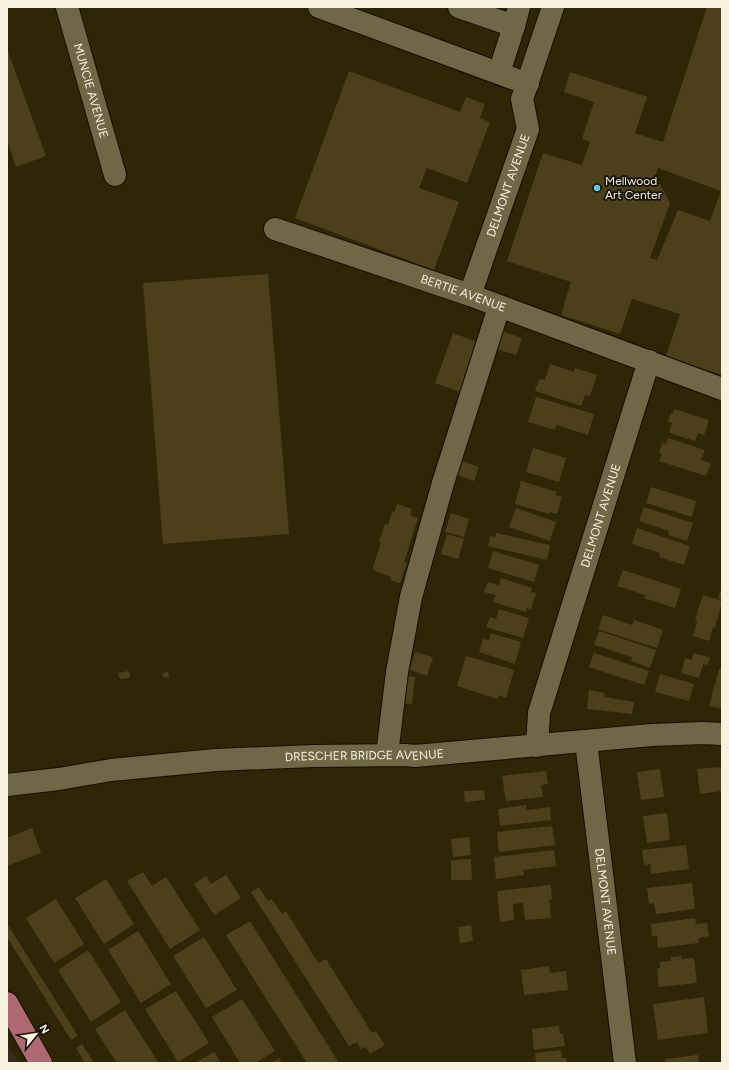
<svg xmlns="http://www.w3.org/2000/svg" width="729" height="1070" viewBox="0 0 729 1070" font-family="Figtree,sans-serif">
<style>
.education{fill:#392b1e}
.building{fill:#4b401a;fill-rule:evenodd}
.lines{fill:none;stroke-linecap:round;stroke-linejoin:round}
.minor-casing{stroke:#150f00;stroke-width:24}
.major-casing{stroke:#150f00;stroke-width:24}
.minor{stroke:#706747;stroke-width:22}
.major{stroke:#ae6871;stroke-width:22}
.poi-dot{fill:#5cc7e8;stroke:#131004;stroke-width:1.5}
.labels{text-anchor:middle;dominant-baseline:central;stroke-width:3.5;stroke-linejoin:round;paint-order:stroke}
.street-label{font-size:12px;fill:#f7f2e0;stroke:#131004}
.poi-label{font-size:12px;fill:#f7f2e0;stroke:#131004;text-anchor:start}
</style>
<rect width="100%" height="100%" fill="#2f2606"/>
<polygon class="education" points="7,1044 19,1063 7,1063"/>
<g class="building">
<path d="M707,7H722V375L666,356L680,314L632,299L620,334L561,315L571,282L507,261L543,153L582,165L590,142L582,139L594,102L564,92L570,72L647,97L635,133L663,142ZM658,168L721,191L710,221L678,210L657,260L650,258L670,203L660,184L653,182Z"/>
<polygon points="7,49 46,156 16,167 7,140"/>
<polygon points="349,71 460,112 466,97 485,104 480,118 490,122 467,183 427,168 419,188 459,202 434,270 295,218"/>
<polygon points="268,274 289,534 163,544 143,283"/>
<polygon points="499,330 522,338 516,355 493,348"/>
<polygon points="453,333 480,343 463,393 435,383"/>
<polygon points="550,364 574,372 575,368 597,375 590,396 585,395 581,406 535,391 539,379 545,380"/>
<polygon points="536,397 594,414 588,435 556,425 555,430 528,422"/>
<polygon points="674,409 709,420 704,435 698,433 695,441 669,433 672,423 668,422 671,413 673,414"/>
<polygon points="668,438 705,450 701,460 711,463 706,476 659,461 662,454 659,453 662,443 666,444"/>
<polygon points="533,448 566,458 559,482 526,472"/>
<polygon points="460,460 479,467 474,481 455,474"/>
<polygon points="521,481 557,492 555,495 562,497 557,514 550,512 549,514 515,504"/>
<polygon points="651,487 696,501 692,517 646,503"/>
<polygon points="397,504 412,509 410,515 418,518 404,562 407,563 400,583 390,580 391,577 372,570 381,543 379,542 385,524 388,525 392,512 394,513"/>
<polygon points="644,507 693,523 687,541 668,535 669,531 639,521"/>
<polygon points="516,508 556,522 550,541 509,527"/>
<polygon points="451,513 469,519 464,537 445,532"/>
<polygon points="637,528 690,546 684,565 659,557 660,553 632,544"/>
<polygon points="496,533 550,545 547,560 488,546 490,536 495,537"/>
<polygon points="447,534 464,539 458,559 441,554"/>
<polygon points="493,551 539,565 534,582 488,568"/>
<polygon points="623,570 681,589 675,608 644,598 645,595 617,586"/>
<polygon points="501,578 532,588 531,592 536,593 531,609 527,608 526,612 493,602 496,595 484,592 488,582 499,585"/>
<polygon points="722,587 722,599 718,598"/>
<polygon points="703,595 722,601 715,628 713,627 709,641 693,636 697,621 695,620"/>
<polygon points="499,609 529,618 523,638 486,627 490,617 496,619"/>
<polygon points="603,615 632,625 634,620 663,630 657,648 598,629"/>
<polygon points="599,631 656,650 650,668 631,661 632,657 594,645"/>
<polygon points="491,633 521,642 515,664 479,652 483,639 489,640"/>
<polygon points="415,652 433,657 427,676 410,670"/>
<polygon points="594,653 649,671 644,685 589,667"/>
<polygon points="693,653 710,657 708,665 703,664 699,678 681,673 685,658 692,660"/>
<polygon points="466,656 514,670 506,698 498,695 497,699 457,686"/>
<polygon points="719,669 722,670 722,709 709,706"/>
<polygon points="129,671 130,678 120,679 118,673"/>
<polygon points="168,672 169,677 163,677 163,673"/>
<polygon points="660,674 694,684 689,701 655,692"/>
<polygon points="405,676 415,677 412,704 402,703"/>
<polygon points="589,690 605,693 604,697 634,702 632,714 587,709"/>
<polygon points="722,767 722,791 700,794 697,769"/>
<polygon points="660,769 664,797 641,800 637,772"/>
<polygon points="546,771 548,784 541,785 543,797 506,801 502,776"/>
<polygon points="484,790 485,800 465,802 464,791"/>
<polygon points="526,805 527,810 550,807 551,820 500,826 498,809"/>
<polygon points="667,813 670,840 647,843 643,816"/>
<polygon points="552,826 555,845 499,852 497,832"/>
<polygon points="32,828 41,853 7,866 7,838"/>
<polygon points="469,837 471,855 453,857 451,839"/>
<polygon points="686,845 689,869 651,874 650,864 644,865 642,850"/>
<polygon points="554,850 556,866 523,870 524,875 496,879 494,857"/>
<polygon points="471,859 472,880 451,880 451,860"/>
<polygon points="143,872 152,886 166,877 200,930 170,949 127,881"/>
<polygon points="226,875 241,898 214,915 194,884 206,876 211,884"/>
<polygon points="106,879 134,924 104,944 75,898"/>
<polygon points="692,883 695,909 656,914 654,903 649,904 647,888"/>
<polygon points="551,885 552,899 549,900 551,918 525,920 523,903 513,904 514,920 500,922 497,891"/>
<polygon points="259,887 268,901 272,899 282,914 286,911 318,963 326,959 372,1033 376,1031 385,1045 370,1054 366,1047 361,1049 357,1042 349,1046 251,892"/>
<polygon points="56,899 84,944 54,963 26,918"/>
<polygon points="695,918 696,924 707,923 709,936 698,938 699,943 658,948 657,936 652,936 651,924"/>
<polygon points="250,921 339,1063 307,1063 226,935"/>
<polygon points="8,925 78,1036 71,1040 7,937 7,926"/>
<polygon points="471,925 473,941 460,943 458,927"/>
<polygon points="138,931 171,984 141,1003 108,950"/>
<polygon points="204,937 237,990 206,1008 173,956"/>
<polygon points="88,950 121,1002 91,1022 58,970"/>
<polygon points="681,956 681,959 694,958 697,983 659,987 657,969 660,968 660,962 671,961 671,957"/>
<polygon points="549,966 550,973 566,971 568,990 524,995 521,970"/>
<polygon points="176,991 209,1043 178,1062 145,1009"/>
<polygon points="704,997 708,1033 658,1040 653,1004"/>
<polygon points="242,999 275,1051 255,1063 240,1063 212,1017"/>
<polygon points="125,1010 158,1062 157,1063 117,1063 95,1029"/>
<polygon points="559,1026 560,1034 563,1034 565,1046 534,1050 532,1029"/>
<polygon points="82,1044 94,1063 85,1063 76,1048"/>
<polygon points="561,1050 562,1058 566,1058 567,1063 536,1063 535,1053"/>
<polygon points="214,1052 221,1063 195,1063"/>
<polygon points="698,1055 699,1063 666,1063 665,1059"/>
<polygon points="279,1058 282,1063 271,1063"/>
</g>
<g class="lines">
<defs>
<g id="minor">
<path id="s1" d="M67,7L115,175"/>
<polyline points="319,7 528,84"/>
<polyline points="459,7 514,26 499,73"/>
<polyline points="514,26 519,7"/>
<path id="s2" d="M275,229L470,295L722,389"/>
<path id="s3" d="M470,295L528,129L522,99L553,7"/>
<path id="s4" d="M586,742L625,1063"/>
<path id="s5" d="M537,746L539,713L649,361"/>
<polyline points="387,755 397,672 411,597 443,483 499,307"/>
<path id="s6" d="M7,785L59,779L111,770L216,760L313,756L405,755L415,756L652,735L703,733L722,734"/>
</g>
<polyline id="major" points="7,1003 41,1063"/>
</defs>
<use href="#minor" class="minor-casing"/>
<use href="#major" class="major-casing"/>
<use href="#minor" class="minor"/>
<use href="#major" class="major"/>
</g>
<circle class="poi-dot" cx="597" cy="188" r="4"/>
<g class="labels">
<g class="street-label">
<text stroke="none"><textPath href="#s1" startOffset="87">MUNCIE AVENUE</textPath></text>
<text stroke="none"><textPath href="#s3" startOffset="116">DELMONT AVENUE</textPath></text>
<text stroke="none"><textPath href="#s2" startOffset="199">BERTIE AVENUE</textPath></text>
<text stroke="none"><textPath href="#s5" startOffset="240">DELMONT AVENUE</textPath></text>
<text stroke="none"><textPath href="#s6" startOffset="359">DRESCHER BRIDGE AVENUE</textPath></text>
<text stroke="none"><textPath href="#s4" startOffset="161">DELMONT AVENUE</textPath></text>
</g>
<g class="poi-label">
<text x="605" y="181">Mellwood<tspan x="605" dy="14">Art Center</tspan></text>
</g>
</g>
<rect width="729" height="1070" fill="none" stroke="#f7f2e0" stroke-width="16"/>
<g transform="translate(36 1034) rotate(60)" stroke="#131004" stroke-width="3" paint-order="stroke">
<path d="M0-3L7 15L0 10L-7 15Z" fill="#f7f2e0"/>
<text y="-6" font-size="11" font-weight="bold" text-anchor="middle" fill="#f7f2e0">N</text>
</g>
</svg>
